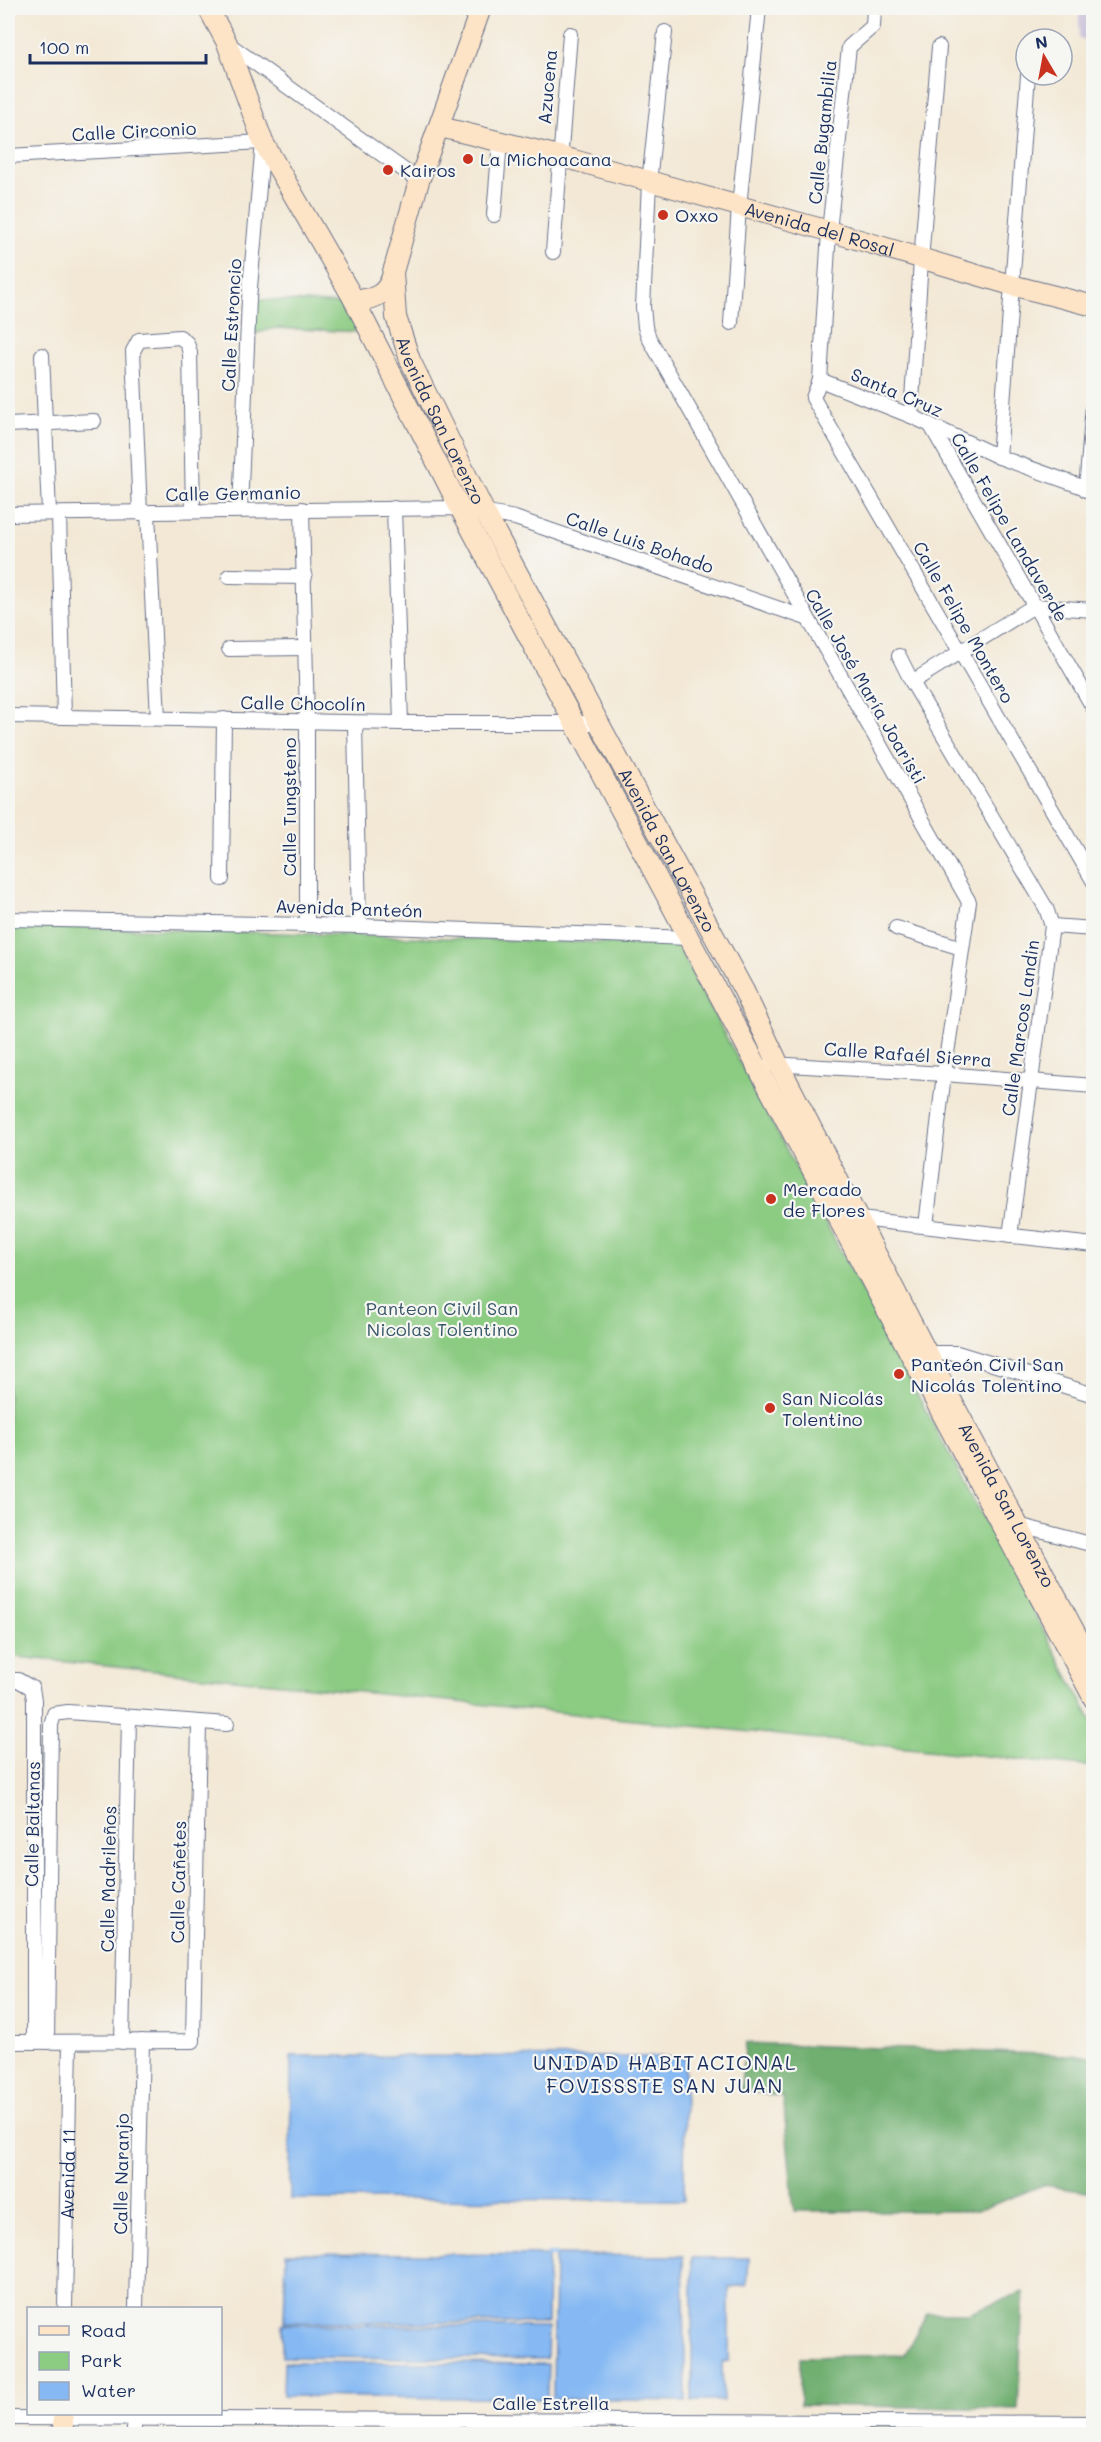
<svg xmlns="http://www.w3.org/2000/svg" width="1101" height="2442" viewBox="0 0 1101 2442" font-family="Mali,sans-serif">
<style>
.industrial{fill:#c8bfd8}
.green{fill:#8bcb82;stroke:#537d70;stroke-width:1.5}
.forest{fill:#70af70;stroke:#466f67;stroke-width:1.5}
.water{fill:#86b9f3;stroke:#5074a8;stroke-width:1.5}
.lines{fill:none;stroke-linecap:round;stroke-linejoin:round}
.stream{stroke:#86b9f3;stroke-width:4}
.street-casing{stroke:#677088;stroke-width:16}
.secondary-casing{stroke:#677088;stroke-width:22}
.street{stroke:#fff;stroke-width:14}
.secondary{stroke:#fee4c6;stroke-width:20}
.poi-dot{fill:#c8321e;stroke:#f6f6f2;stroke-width:2}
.labels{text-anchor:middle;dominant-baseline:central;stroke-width:4.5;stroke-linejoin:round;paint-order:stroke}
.street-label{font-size:18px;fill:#1b2f5e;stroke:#f6f6f2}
.poi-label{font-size:18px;fill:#1b2f5e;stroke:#f6f6f2;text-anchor:start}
.park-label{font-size:18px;fill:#375667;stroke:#f6f6f2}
.neighbourhood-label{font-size:20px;letter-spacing:1.5px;fill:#1b2f5e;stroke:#f6f6f2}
</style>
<rect width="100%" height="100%" fill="#f6f6f2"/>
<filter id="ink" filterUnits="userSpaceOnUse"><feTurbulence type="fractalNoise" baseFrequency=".0167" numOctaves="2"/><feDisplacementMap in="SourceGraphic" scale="12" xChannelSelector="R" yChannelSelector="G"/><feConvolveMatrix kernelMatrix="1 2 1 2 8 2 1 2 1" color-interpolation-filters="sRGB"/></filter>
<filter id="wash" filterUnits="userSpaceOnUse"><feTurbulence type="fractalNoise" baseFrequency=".008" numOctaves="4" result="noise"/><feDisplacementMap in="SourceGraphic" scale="24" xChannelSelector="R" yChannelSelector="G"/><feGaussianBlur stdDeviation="1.35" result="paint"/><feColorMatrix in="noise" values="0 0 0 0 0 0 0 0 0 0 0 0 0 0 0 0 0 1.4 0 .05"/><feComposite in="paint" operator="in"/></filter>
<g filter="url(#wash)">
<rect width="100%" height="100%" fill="#f3e8d5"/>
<polygon class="industrial" points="1079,8 1093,8 1093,40 1079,39"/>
<g class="green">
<polygon points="249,299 345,304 360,332 275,328 247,336"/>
<polygon points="8,925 677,945 1093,1723 1093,1767 8,1656"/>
<polygon points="655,2424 928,2427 929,2434 1094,2434 655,2434"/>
</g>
<g class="forest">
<polygon points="746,2043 1093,2056 1093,2193 1043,2185 977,2211 794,2211 783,2097 740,2090"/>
<polygon points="1023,2292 1018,2409 800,2405 800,2357 904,2355 927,2313 968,2313"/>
</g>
<g class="water">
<polygon points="291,2056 685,2057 684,2200 290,2199"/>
<polygon points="286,2253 548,2255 547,2323 284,2322"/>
<polygon points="555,2255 683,2256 686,2401 553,2399"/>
<polygon points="692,2258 749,2258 747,2285 729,2287 729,2361 722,2362 723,2401 692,2401"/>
<polygon points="282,2324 548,2327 547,2359 282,2357"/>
<polygon points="284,2362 548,2364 547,2399 283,2396"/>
</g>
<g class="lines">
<g class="stream">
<polyline points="548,2255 555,2255"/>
<polyline points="547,2399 553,2399"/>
</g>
</g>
</g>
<g filter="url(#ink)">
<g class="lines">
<defs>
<g id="street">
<polyline points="874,8 873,26 849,47 829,231 820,380 813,398 1094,882"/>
<polyline points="665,32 649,183 643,307 645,327 649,338 969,902 944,1074 926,1226"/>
<polyline points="227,43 419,181"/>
<polyline points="8,156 263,142 249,299 240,510"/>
<polyline points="494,215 500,141"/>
<polyline points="553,252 570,34"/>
<polyline points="731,323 739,207 759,8"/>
<polyline points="42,355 49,512"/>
<polyline points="820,380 911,416 999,457 1094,491"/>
<polyline points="911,416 921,260 939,47"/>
<polyline points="8,425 94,421"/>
<polyline points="931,426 1094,709"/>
<polyline points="999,457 1028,75"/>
<polyline points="1086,490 1094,393"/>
<polyline points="394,508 401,723"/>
<polyline points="302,509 307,722 307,925"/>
<polyline points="140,513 133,351 139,340 180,337 187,343 190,353 193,510"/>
<polyline points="148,513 158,718"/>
<polyline points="8,514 460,508 515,518 806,618"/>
<polyline points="59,514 64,717"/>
<polyline points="229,576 305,577"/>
<polyline points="229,649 305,648"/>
<polyline points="899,656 912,682 1046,908 1052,926 1010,1236"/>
<polyline points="912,682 1034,606 1094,610"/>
<polyline points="8,716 401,723 599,723"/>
<polyline points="355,723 359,926"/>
<polyline points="222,879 224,719"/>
<polyline points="8,919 359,926 689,938"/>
<polyline points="1052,926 1094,929"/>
<polyline points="896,928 962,948"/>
<polyline points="771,1064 944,1074 1094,1086"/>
<polyline points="855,1222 860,1219 1094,1245"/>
<polyline points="928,1353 957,1353 1094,1395"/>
<polyline points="1014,1527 1018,1525 1094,1545"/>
<polyline points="8,1680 18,1680 32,1688 34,1700 34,2042"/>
<polyline points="8,2042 193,2041 199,1723"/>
<polyline points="47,2042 51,1725 54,1714 68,1712 227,1724"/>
<polyline points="122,2042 129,1718"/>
<path id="s1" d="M65,2308L70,2042"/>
<polyline points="136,2308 142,2041"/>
<polyline points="8,2418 1094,2423"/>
<polyline points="134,2434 134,2414"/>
</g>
<g id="secondary">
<polyline points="208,8 227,43 263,142 353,298 460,508 1094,1699"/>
<path id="s2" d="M481,8L419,181L393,272L396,317L410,360L484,511L744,991L778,1063L945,1388L1094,1668"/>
<path id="s3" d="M440,127L559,156L829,231L1011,285L1094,306"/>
<path d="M353,298C373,303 389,293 393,272"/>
<polyline points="63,2434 63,2419"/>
</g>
</defs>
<use href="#street" class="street-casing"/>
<use href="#secondary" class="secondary-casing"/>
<use href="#street" class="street"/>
<use href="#secondary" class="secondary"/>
</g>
</g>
<g class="poi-dot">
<circle cx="468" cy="159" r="6"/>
<circle cx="388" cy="170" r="6"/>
<circle cx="663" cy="215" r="6"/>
<circle cx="771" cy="1199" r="6"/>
<circle cx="899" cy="1374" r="6"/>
<circle cx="770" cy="1408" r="6"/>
</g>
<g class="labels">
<g class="street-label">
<text transform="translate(547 87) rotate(-85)">Azucena</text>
<text transform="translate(134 131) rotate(-3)">Calle Circonio</text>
<text transform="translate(822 132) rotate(-84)">Calle Bugambilia</text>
<text stroke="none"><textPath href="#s3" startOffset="393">Avenida del Rosal</textPath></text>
<text transform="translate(231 325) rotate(-87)">Calle Estroncio</text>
<text transform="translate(897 392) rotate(23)">Santa Cruz</text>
<text stroke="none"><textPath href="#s2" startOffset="436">Avenida San Lorenzo</textPath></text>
<text transform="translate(233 493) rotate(-1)">Calle Germanio</text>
<text transform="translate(1010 527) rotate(60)">Calle Felipe Landaverde</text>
<text transform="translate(640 542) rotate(19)">Calle Luis Bohado</text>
<text transform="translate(964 622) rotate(60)">Calle Felipe Montero</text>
<text transform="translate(866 686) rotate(60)">Calle José María Joaristi</text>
<text transform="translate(303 703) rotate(1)">Calle Chocolín</text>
<text transform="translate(289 807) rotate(-90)">Calle Tungsteno</text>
<text stroke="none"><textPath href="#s2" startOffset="922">Avenida San Lorenzo</textPath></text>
<text transform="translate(349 908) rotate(2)">Avenida Panteón</text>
<text transform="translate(1020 1028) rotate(-82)">Calle Marcos Landin</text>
<text transform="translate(908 1054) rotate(4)">Calle Rafaél Sierra</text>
<text stroke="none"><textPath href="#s2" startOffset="1660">Avenida San Lorenzo</textPath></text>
<text transform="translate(32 1824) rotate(-89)">Calle Baltanas</text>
<text transform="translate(108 1879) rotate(-89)">Calle Madrileños</text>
<text transform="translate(178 1882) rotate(-89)">Calle Cañetes</text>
<text transform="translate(121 2174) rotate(-89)">Calle Naranjo</text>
<text stroke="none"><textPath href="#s1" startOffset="134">Avenida 11</textPath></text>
<text x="551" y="2403">Calle Estrella</text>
</g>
<g class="poi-label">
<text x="480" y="159">La Michoacana</text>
<text x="400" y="170">Kairos</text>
<text x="675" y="215">Oxxo</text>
<text x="783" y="1189">Mercado<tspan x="783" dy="21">de Flores</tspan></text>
<text x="911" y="1364">Panteón Civil San<tspan x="911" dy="21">Nicolás Tolentino</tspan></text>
<text x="782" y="1398">San Nicolás<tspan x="782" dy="21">Tolentino</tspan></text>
</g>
<g class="park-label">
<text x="442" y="1308">Panteon Civil San<tspan x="442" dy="21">Nicolas Tolentino</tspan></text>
</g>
<g class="neighbourhood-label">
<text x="665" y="2062">UNIDAD HABITACIONAL<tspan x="665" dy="23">FOVISSSTE SAN JUAN</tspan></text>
</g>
</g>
<rect width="1101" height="2442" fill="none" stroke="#f6f6f2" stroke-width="30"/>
<rect x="27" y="2307" width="195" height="108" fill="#f6f6f2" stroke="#9ea6b7" stroke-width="1.5"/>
<rect x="39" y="2326" width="30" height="9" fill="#fee4c6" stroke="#9ea6b7" stroke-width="1.5"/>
<text x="81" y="2337" font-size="18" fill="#1b2f5e">Road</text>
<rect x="39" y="2352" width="30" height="18" fill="#8bcb82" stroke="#9ea6b7" stroke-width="1.5"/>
<text x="81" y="2367" font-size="18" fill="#1b2f5e">Park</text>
<rect x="39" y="2382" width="30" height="18" fill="#86b9f3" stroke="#9ea6b7" stroke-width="1.5"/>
<text x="81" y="2397" font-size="18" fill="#1b2f5e">Water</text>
<g transform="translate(1044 57) rotate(350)"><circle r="28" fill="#f6f6f2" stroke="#9ea6b7" stroke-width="1.5"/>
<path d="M0-4.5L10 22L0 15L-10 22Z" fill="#c8321e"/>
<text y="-9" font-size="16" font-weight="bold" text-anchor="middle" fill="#1b2f5e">N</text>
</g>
<path d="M30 54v9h176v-9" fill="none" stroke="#1b2f5e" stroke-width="3"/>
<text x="39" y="54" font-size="18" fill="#1b2f5e" stroke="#f6f6f2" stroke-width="4.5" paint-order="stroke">100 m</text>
</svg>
